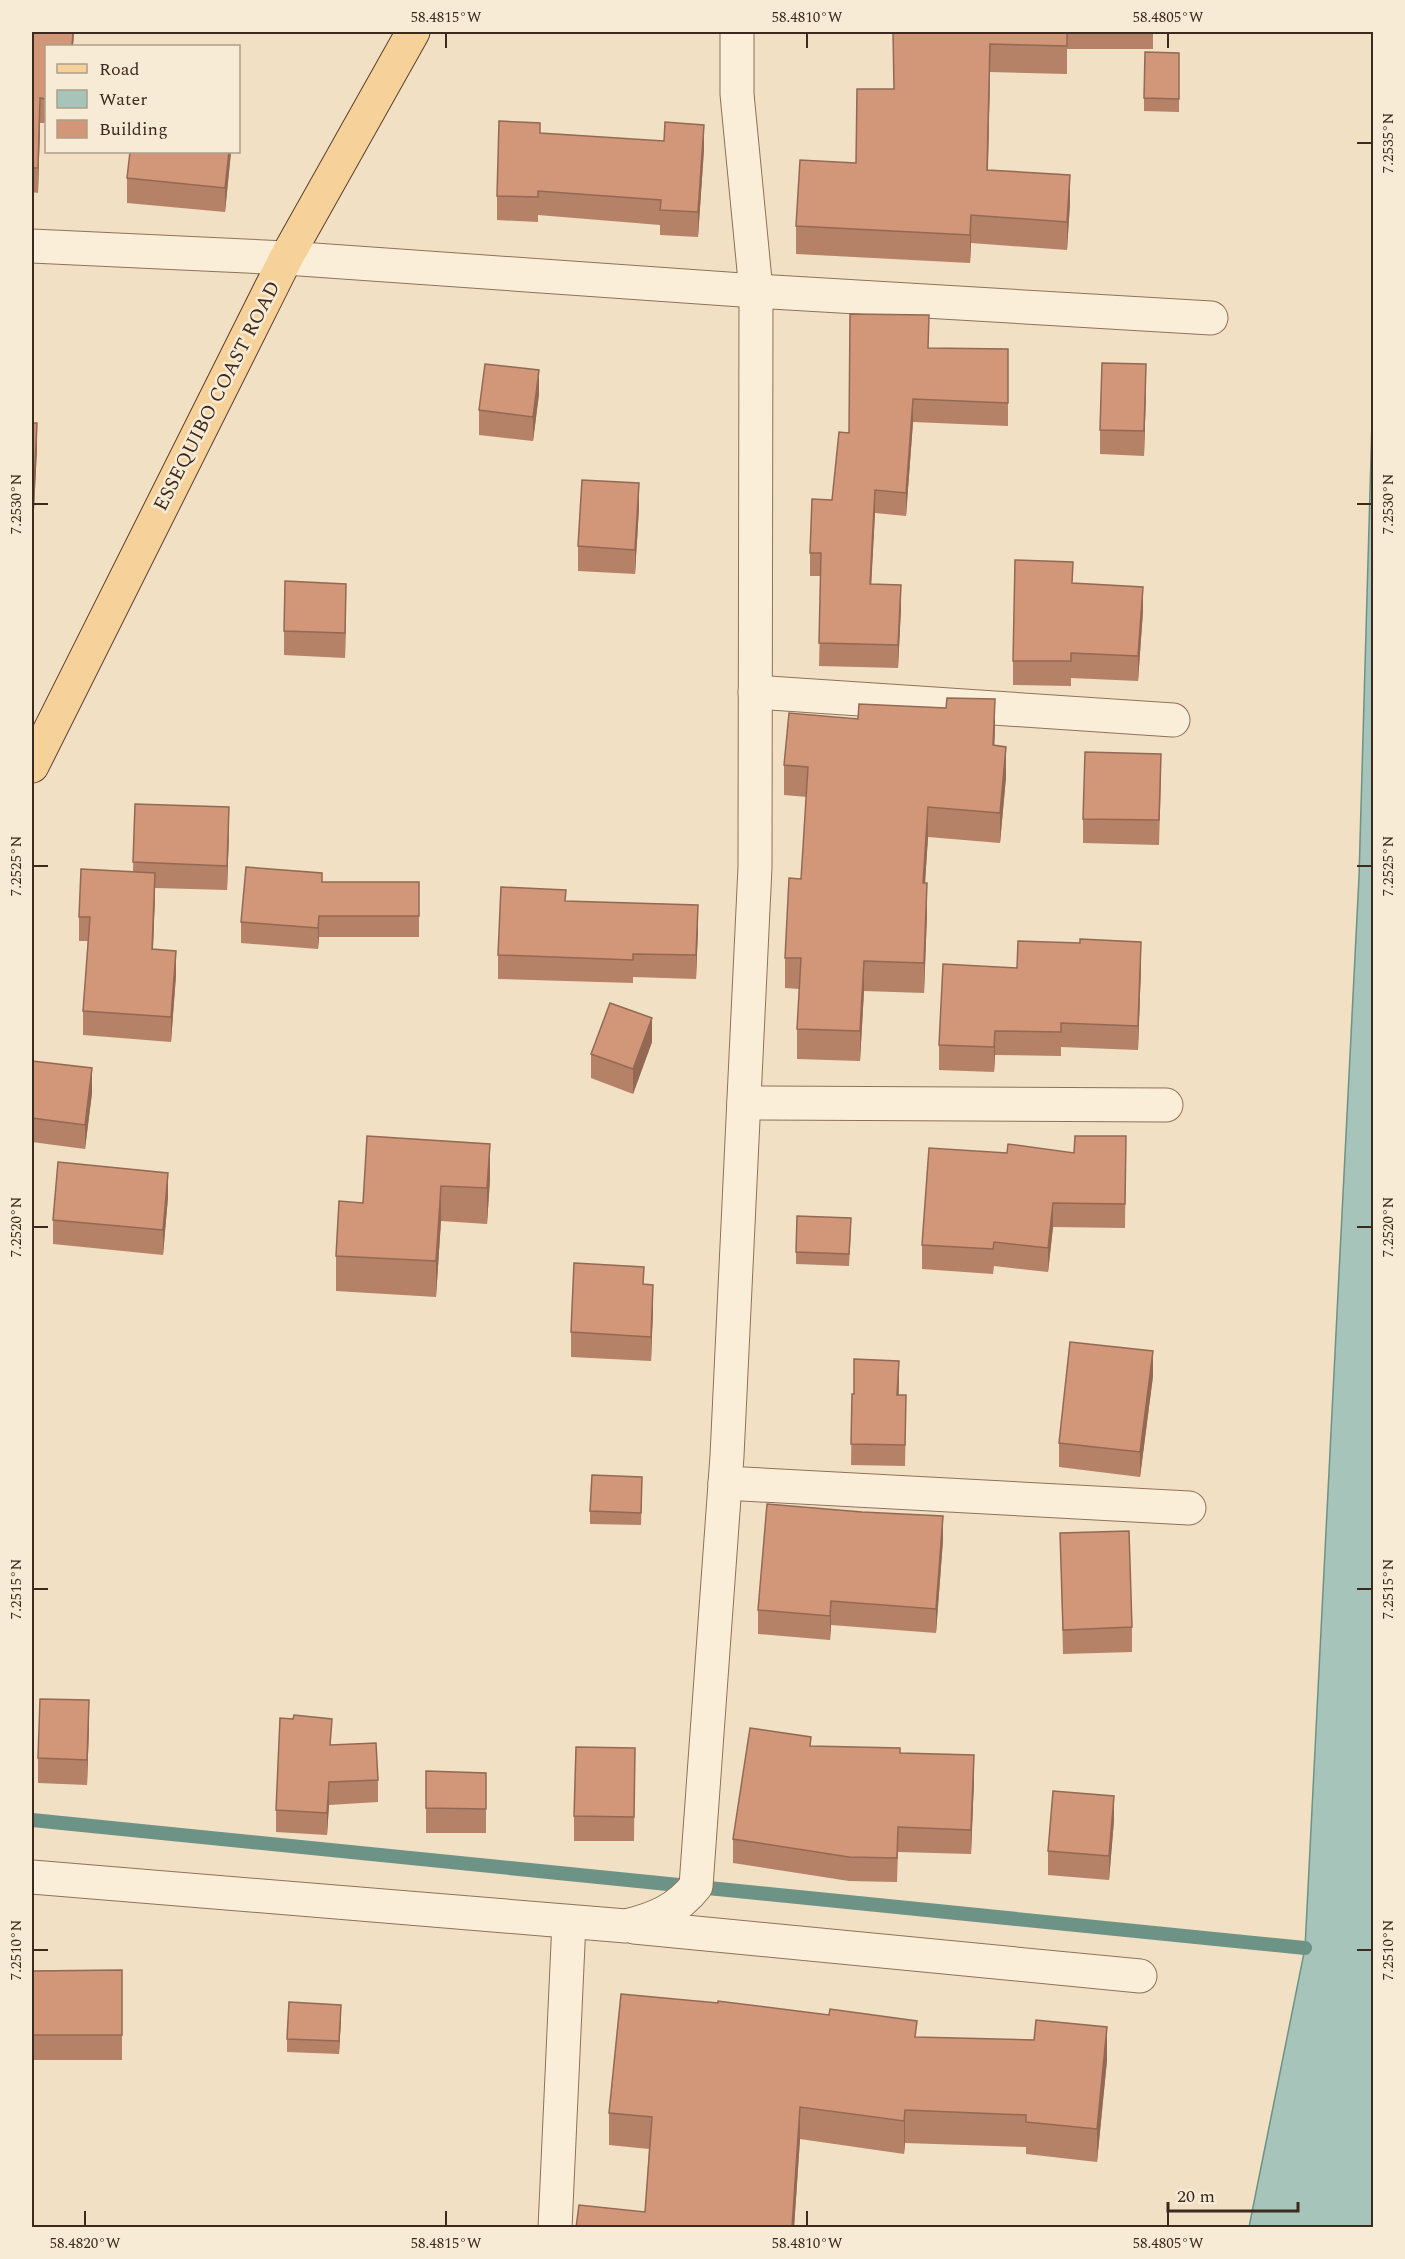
<svg xmlns="http://www.w3.org/2000/svg" width="1405" height="2259" viewBox="0 0 1405 2259" font-family="Spectral,serif">
<style>
.water{fill:#a6c4b9;stroke:#6c9386;stroke-width:1.5}
.lines{fill:none;stroke-linecap:round;stroke-linejoin:round}
.stream{stroke:#6c9386;stroke-width:14}
.street-casing{stroke:#8e7159;stroke-width:35}
.primary-casing{stroke:#5b3f2d;stroke-width:35}
.street{stroke:#fbeed8;stroke-width:33}
.primary{stroke:#f6d29a;stroke-width:33}
.wall{fill:#b58167}
.shaded-wall{fill:#936954}
.building{fill:#d29678;stroke:#936954;stroke-width:1.5}
.ticks{fill:none;stroke:#3d2a1e;stroke-width:2}
.labels{text-anchor:middle;dominant-baseline:central;stroke-width:5;stroke-linejoin:round;paint-order:stroke}
.street-label{font-size:20px;fill:#3d2a1e;stroke:#f8ebd5}
.neatline{fill:none;stroke:#3d2a1e;stroke-width:2}
.ticks-label{font-size:15px;text-anchor:middle;fill:#3d2a1e}
</style>
<rect width="100%" height="100%" fill="#f1e0c4"/>
<polygon class="water" points="1373,386 1373,2227 1249,2227 1305,1948 1359,877"/>
<g class="lines">
<polyline class="stream" points="32,1820 1305,1948"/>
<defs>
<g id="street">
<polyline points="32,246 286,258 756,291 1211,318"/>
<polyline points="755,692 1173,720"/>
<polyline points="744,1103 1166,1105"/>
<polyline points="725,1483 1189,1508"/>
<path d="M32,1877L626,1926C655,1919 677,1910 696,1886L727,1456L755,867L756,291L737,94V32"/>
<polyline points="634,1927 1140,1976"/>
<polyline points="555,2228 569,1922"/>
</g>
<polyline id="primary" points="32,766 286,258 413,32"/>
</defs>
<use href="#street" class="street-casing"/>
<use href="#primary" class="primary-casing"/>
<use href="#street" class="street"/>
<use href="#primary" class="primary"/>
</g>
<g class="wall">
<polygon points="32,32 74,32 73,46 46,46 46,123 40,123 38,193 32,192"/>
<polygon points="893,32 1153,32 1153,49 1067,49 1067,74 990,72 988,170 1070,203 1067,250 971,243 970,263 796,254 796,226 856,163 894,89"/>
<polygon points="1179,53 1179,112 1144,111 1144,98"/>
<polygon points="540,133 704,149 698,237 660,235 660,225 538,215 538,222 497,220 497,196"/>
<polygon points="231,152 225,212 127,203 127,178"/>
<polygon points="929,348 1008,349 1008,426 913,422 906,516 875,513 871,584 901,608 898,668 819,666 821,576 810,576 810,553 832,500 849,433"/>
<polygon points="1146,389 1144,456 1100,454 1100,430"/>
<polygon points="539,394 533,441 479,435 479,410"/>
<polygon points="32,423 37,448 34,510 32,510"/>
<polygon points="639,508 635,574 578,571 578,546"/>
<polygon points="1073,583 1143,611 1138,681 1071,678 1071,686 1013,685 1013,661"/>
<polygon points="346,608 345,658 284,655 284,631"/>
<polygon points="858,719 995,729 994,746 1006,777 1000,843 928,837 925,883 927,914 924,993 864,991 860,1061 797,1059 797,1029 799,989 785,988 785,958 801,879 807,797 784,795 784,765"/>
<polygon points="1161,778 1159,845 1083,843 1083,819"/>
<polygon points="135,804 229,831 227,890 155,888 153,949 176,975 171,1042 83,1035 83,1011 88,941 79,941 79,917 133,871"/>
<polygon points="322,882 419,882 419,937 319,937 318,949 241,943 241,922"/>
<polygon points="566,901 698,929 696,979 633,977 633,983 498,979 498,955"/>
<polygon points="1141,966 1138,1050 1061,1047 1061,1056 995,1055 994,1072 939,1070 939,1045 1017,968"/>
<polygon points="652,1042 633,1094 591,1078 591,1054"/>
<polygon points="32,1061 92,1093 85,1149 32,1142"/>
<polygon points="367,1136 490,1179 487,1224 441,1221 436,1297 336,1291 336,1256 363,1203"/>
<polygon points="1126,1136 1125,1228 1053,1227 1048,1272 994,1266 993,1274 922,1269 922,1245 1007,1153 1074,1153"/>
<polygon points="168,1197 163,1255 53,1244 53,1220"/>
<polygon points="851,1230 849,1266 796,1264 796,1252"/>
<polygon points="653,1309 651,1361 571,1357 571,1332"/>
<polygon points="1153,1376 1140,1477 1059,1467 1059,1443"/>
<polygon points="899,1381 899,1395 906,1416 905,1466 851,1465 852,1394"/>
<polygon points="642,1489 641,1525 590,1524 590,1511"/>
<polygon points="1060,1533 1132,1627 1132,1652 1063,1654"/>
<polygon points="943,1540 936,1633 831,1625 830,1640 758,1634 758,1610"/>
<polygon points="89,1725 87,1785 38,1783 38,1758"/>
<polygon points="331,1745 378,1780 378,1802 329,1805 327,1835 276,1832 276,1810"/>
<polygon points="811,1746 900,1753 974,1780 971,1854 898,1852 897,1882 849,1881 733,1863 733,1839"/>
<polygon points="635,1748 634,1841 574,1841 574,1816"/>
<polygon points="426,1771 486,1773 486,1833 426,1833"/>
<polygon points="1114,1820 1109,1880 1048,1875 1048,1851"/>
<polygon points="122,1970 122,2060 32,2060 32,1971"/>
<polygon points="341,2017 339,2054 287,2052 287,2039"/>
<polygon points="917,2037 1107,2060 1097,2162 1026,2154 1026,2147 905,2143 904,2154 800,2139 794,2228 576,2228 645,2212 649,2149 609,2145 609,2113"/>
</g>
<g class="shaded-wall">
<polygon points="73,32 74,32 73,46 72,46"/>
<polygon points="990,44 990,72 987,198 987,170"/>
<polygon points="40,98 40,123 38,193 38,168"/>
<polygon points="704,125 704,149 698,237 698,212"/>
<polygon points="229,152 231,152 225,212 225,188"/>
<polygon points="1070,175 1070,203 1067,250 1067,222"/>
<polygon points="971,215 971,243 970,263 970,235"/>
<polygon points="1146,364 1146,389 1144,456 1144,431"/>
<polygon points="539,370 539,394 533,441 533,417"/>
<polygon points="913,399 913,422 906,516 906,493"/>
<polygon points="37,423 37,448 34,510 34,486"/>
<polygon points="639,483 639,508 635,574 635,550"/>
<polygon points="875,490 875,513 870,608 870,584"/>
<polygon points="346,584 346,608 345,658 345,633"/>
<polygon points="901,585 901,608 898,668 898,645"/>
<polygon points="1143,587 1143,611 1138,681 1138,656"/>
<polygon points="995,699 995,729 993,776 993,745"/>
<polygon points="1006,747 1006,777 1000,843 1000,813"/>
<polygon points="229,807 229,831 227,890 227,866"/>
<polygon points="928,807 928,837 923,913 923,883"/>
<polygon points="155,873 155,897 152,973 152,949"/>
<polygon points="927,883 927,914 924,993 924,963"/>
<polygon points="698,905 698,929 696,979 696,955"/>
<polygon points="319,916 319,937 318,949 318,928"/>
<polygon points="1141,942 1141,966 1138,1050 1138,1026"/>
<polygon points="176,951 176,975 171,1042 171,1017"/>
<polygon points="864,961 864,991 860,1061 860,1031"/>
<polygon points="652,1018 652,1042 633,1094 633,1069"/>
<polygon points="995,1031 995,1055 994,1072 994,1047"/>
<polygon points="92,1068 92,1093 85,1149 85,1125"/>
<polygon points="490,1144 490,1179 487,1224 487,1188"/>
<polygon points="168,1173 168,1197 163,1255 163,1230"/>
<polygon points="441,1186 441,1221 436,1297 436,1261"/>
<polygon points="1053,1203 1053,1227 1048,1272 1048,1248"/>
<polygon points="653,1285 653,1309 651,1361 651,1337"/>
<polygon points="1153,1351 1153,1376 1140,1477 1140,1452"/>
<polygon points="899,1361 899,1381 897,1416 897,1395"/>
<polygon points="943,1516 943,1540 936,1633 936,1609"/>
<polygon points="831,1601 831,1625 830,1640 830,1616"/>
<polygon points="89,1700 89,1725 87,1785 87,1760"/>
<polygon points="974,1755 974,1780 971,1854 971,1830"/>
<polygon points="329,1782 329,1805 327,1835 327,1813"/>
<polygon points="1114,1796 1114,1820 1109,1880 1109,1856"/>
<polygon points="341,2005 341,2017 339,2054 339,2041"/>
<polygon points="1107,2027 1107,2060 1097,2162 1097,2129"/>
<polygon points="800,2107 800,2139 794,2228 792,2228"/>
<polygon points="905,2110 905,2143 904,2154 904,2121"/>
</g>
<g class="building">
<polygon points="32,32 73,32 72,46 46,46 46,99 40,98 38,168 32,168"/>
<polygon points="893,32 1067,32 1067,46 990,44 987,170 1070,175 1067,222 971,215 970,235 796,226 800,160 856,163 857,89 894,89"/>
<polygon points="1145,52 1179,53 1179,99 1144,98"/>
<polygon points="499,121 540,123 540,133 664,141 665,122 704,125 698,212 660,210 661,200 538,191 538,197 497,196"/>
<polygon points="130,152 229,152 225,188 127,178"/>
<polygon points="850,314 929,315 928,348 1008,349 1008,403 913,399 906,493 875,490 870,584 901,585 898,645 819,643 821,553 810,553 812,499 832,500 839,432 849,433"/>
<polygon points="1102,363 1146,364 1144,431 1100,430"/>
<polygon points="485,364 539,370 533,417 479,410"/>
<polygon points="32,423 37,423 34,486 32,486"/>
<polygon points="582,480 639,483 635,550 578,546"/>
<polygon points="1015,560 1073,562 1072,583 1143,587 1138,656 1071,653 1071,661 1013,661"/>
<polygon points="285,581 346,584 345,633 284,631"/>
<polygon points="947,698 995,699 993,745 1006,747 1000,813 928,807 923,883 927,883 924,963 864,961 860,1031 797,1029 801,958 785,958 789,878 801,879 808,767 784,765 789,713 858,719 859,704 946,708"/>
<polygon points="1085,752 1161,754 1159,820 1083,819"/>
<polygon points="135,804 229,807 227,866 133,862"/>
<polygon points="246,867 322,873 322,882 419,882 419,916 319,916 318,928 241,922"/>
<polygon points="81,869 155,873 152,949 176,951 171,1017 83,1011 90,917 79,917"/>
<polygon points="501,887 566,890 565,901 698,905 696,955 633,954 633,960 498,955"/>
<polygon points="1080,939 1141,942 1138,1026 1061,1023 1061,1032 995,1031 994,1047 939,1045 943,964 1017,968 1018,941 1080,943"/>
<polygon points="610,1003 652,1018 633,1069 591,1054"/>
<polygon points="32,1061 92,1068 85,1125 32,1118"/>
<polygon points="367,1136 490,1144 487,1188 441,1186 436,1261 336,1256 339,1201 363,1203"/>
<polygon points="1075,1136 1126,1136 1125,1204 1053,1203 1048,1248 994,1242 993,1249 922,1245 929,1148 1007,1153 1008,1144 1074,1153"/>
<polygon points="58,1162 168,1173 163,1230 53,1220"/>
<polygon points="797,1216 851,1218 849,1254 796,1252"/>
<polygon points="574,1263 644,1267 643,1284 653,1285 651,1337 571,1332"/>
<polygon points="1070,1342 1153,1351 1140,1452 1059,1443"/>
<polygon points="854,1359 899,1361 897,1395 906,1395 905,1445 851,1444 852,1394 854,1394"/>
<polygon points="592,1475 642,1477 641,1513 590,1511"/>
<polygon points="767,1504 862,1512 943,1516 936,1609 831,1601 830,1616 758,1610"/>
<polygon points="1129,1531 1132,1627 1063,1630 1060,1533"/>
<polygon points="40,1699 89,1700 87,1760 38,1758"/>
<polygon points="294,1715 332,1719 330,1745 376,1743 378,1780 329,1782 327,1813 276,1810 280,1718 293,1719"/>
<polygon points="750,1728 811,1737 810,1746 900,1748 900,1753 974,1755 971,1830 898,1827 897,1858 849,1857 733,1839"/>
<polygon points="576,1747 635,1748 634,1817 574,1816"/>
<polygon points="426,1771 486,1773 486,1809 426,1808"/>
<polygon points="1053,1791 1114,1796 1109,1856 1048,1851"/>
<polygon points="122,1970 122,2035 32,2035 32,1971"/>
<polygon points="621,1994 718,2003 718,2001 829,2015 830,2009 917,2021 915,2037 1034,2040 1036,2020 1107,2027 1097,2129 1026,2122 1026,2115 905,2110 904,2121 800,2107 792,2228 576,2228 579,2205 645,2212 652,2117 609,2113"/>
<polygon points="289,2002 341,2005 339,2041 287,2039"/>
</g>
<path class="ticks" d="M446,33V48M807,33V48M1168,33V48M1357,143H1372M33,504H48M1357,504H1372M33,866H48M1357,866H1372M33,1227H48M1357,1227H1372M33,1589H48M1357,1589H1372M33,1950H48M1357,1950H1372M85,2211V2226M446,2211V2226M807,2211V2226M1168,2211V2226"/>
<g class="labels">
<g class="street-label">
<text transform="translate(217 396) rotate(-63)">ESSEQUIBO COAST ROAD</text>
</g>
</g>
<rect width="1405" height="2259" fill="none" stroke="#f8ebd5" stroke-width="66"/>
<rect x="45" y="45" width="195" height="108" fill="#f8ebd5" stroke="#ad9e8c" stroke-width="1.5"/>
<rect x="57" y="64" width="30" height="9" fill="#f6d29a" stroke="#ad9e8c" stroke-width="1.5"/>
<text x="99" y="75" font-size="18" fill="#3d2a1e">Road</text>
<rect x="57" y="90" width="30" height="18" fill="#a6c4b9" stroke="#ad9e8c" stroke-width="1.5"/>
<text x="99" y="105" font-size="18" fill="#3d2a1e">Water</text>
<rect x="57" y="120" width="30" height="18" fill="#d29678" stroke="#ad9e8c" stroke-width="1.5"/>
<text x="99" y="135" font-size="18" fill="#3d2a1e">Building</text>
<path d="M1168 2202v9h130v-9" fill="none" stroke="#3d2a1e" stroke-width="3"/>
<text x="1177" y="2202" font-size="18" fill="#3d2a1e" stroke="#f8ebd5" stroke-width="4.5" paint-order="stroke">20 m</text>
<rect x="33" y="33" width="1339" height="2193" class="neatline"/>
<g class="ticks-label">
<text x="446" y="22">58.4815°W</text>
<text x="807" y="22">58.4810°W</text>
<text x="1168" y="22">58.4805°W</text>
<text transform="translate(1388 143) rotate(-90)" y="5">7.2535°N</text>
<text transform="translate(16 504) rotate(-90)" y="5">7.2530°N</text>
<text transform="translate(1388 504) rotate(-90)" y="5">7.2530°N</text>
<text transform="translate(16 866) rotate(-90)" y="5">7.2525°N</text>
<text transform="translate(1388 866) rotate(-90)" y="5">7.2525°N</text>
<text transform="translate(16 1227) rotate(-90)" y="5">7.2520°N</text>
<text transform="translate(1388 1227) rotate(-90)" y="5">7.2520°N</text>
<text transform="translate(16 1589) rotate(-90)" y="5">7.2515°N</text>
<text transform="translate(1388 1589) rotate(-90)" y="5">7.2515°N</text>
<text transform="translate(16 1950) rotate(-90)" y="5">7.2510°N</text>
<text transform="translate(1388 1950) rotate(-90)" y="5">7.2510°N</text>
<text x="85" y="2248">58.4820°W</text>
<text x="446" y="2248">58.4815°W</text>
<text x="807" y="2248">58.4810°W</text>
<text x="1168" y="2248">58.4805°W</text>
</g>
</svg>
